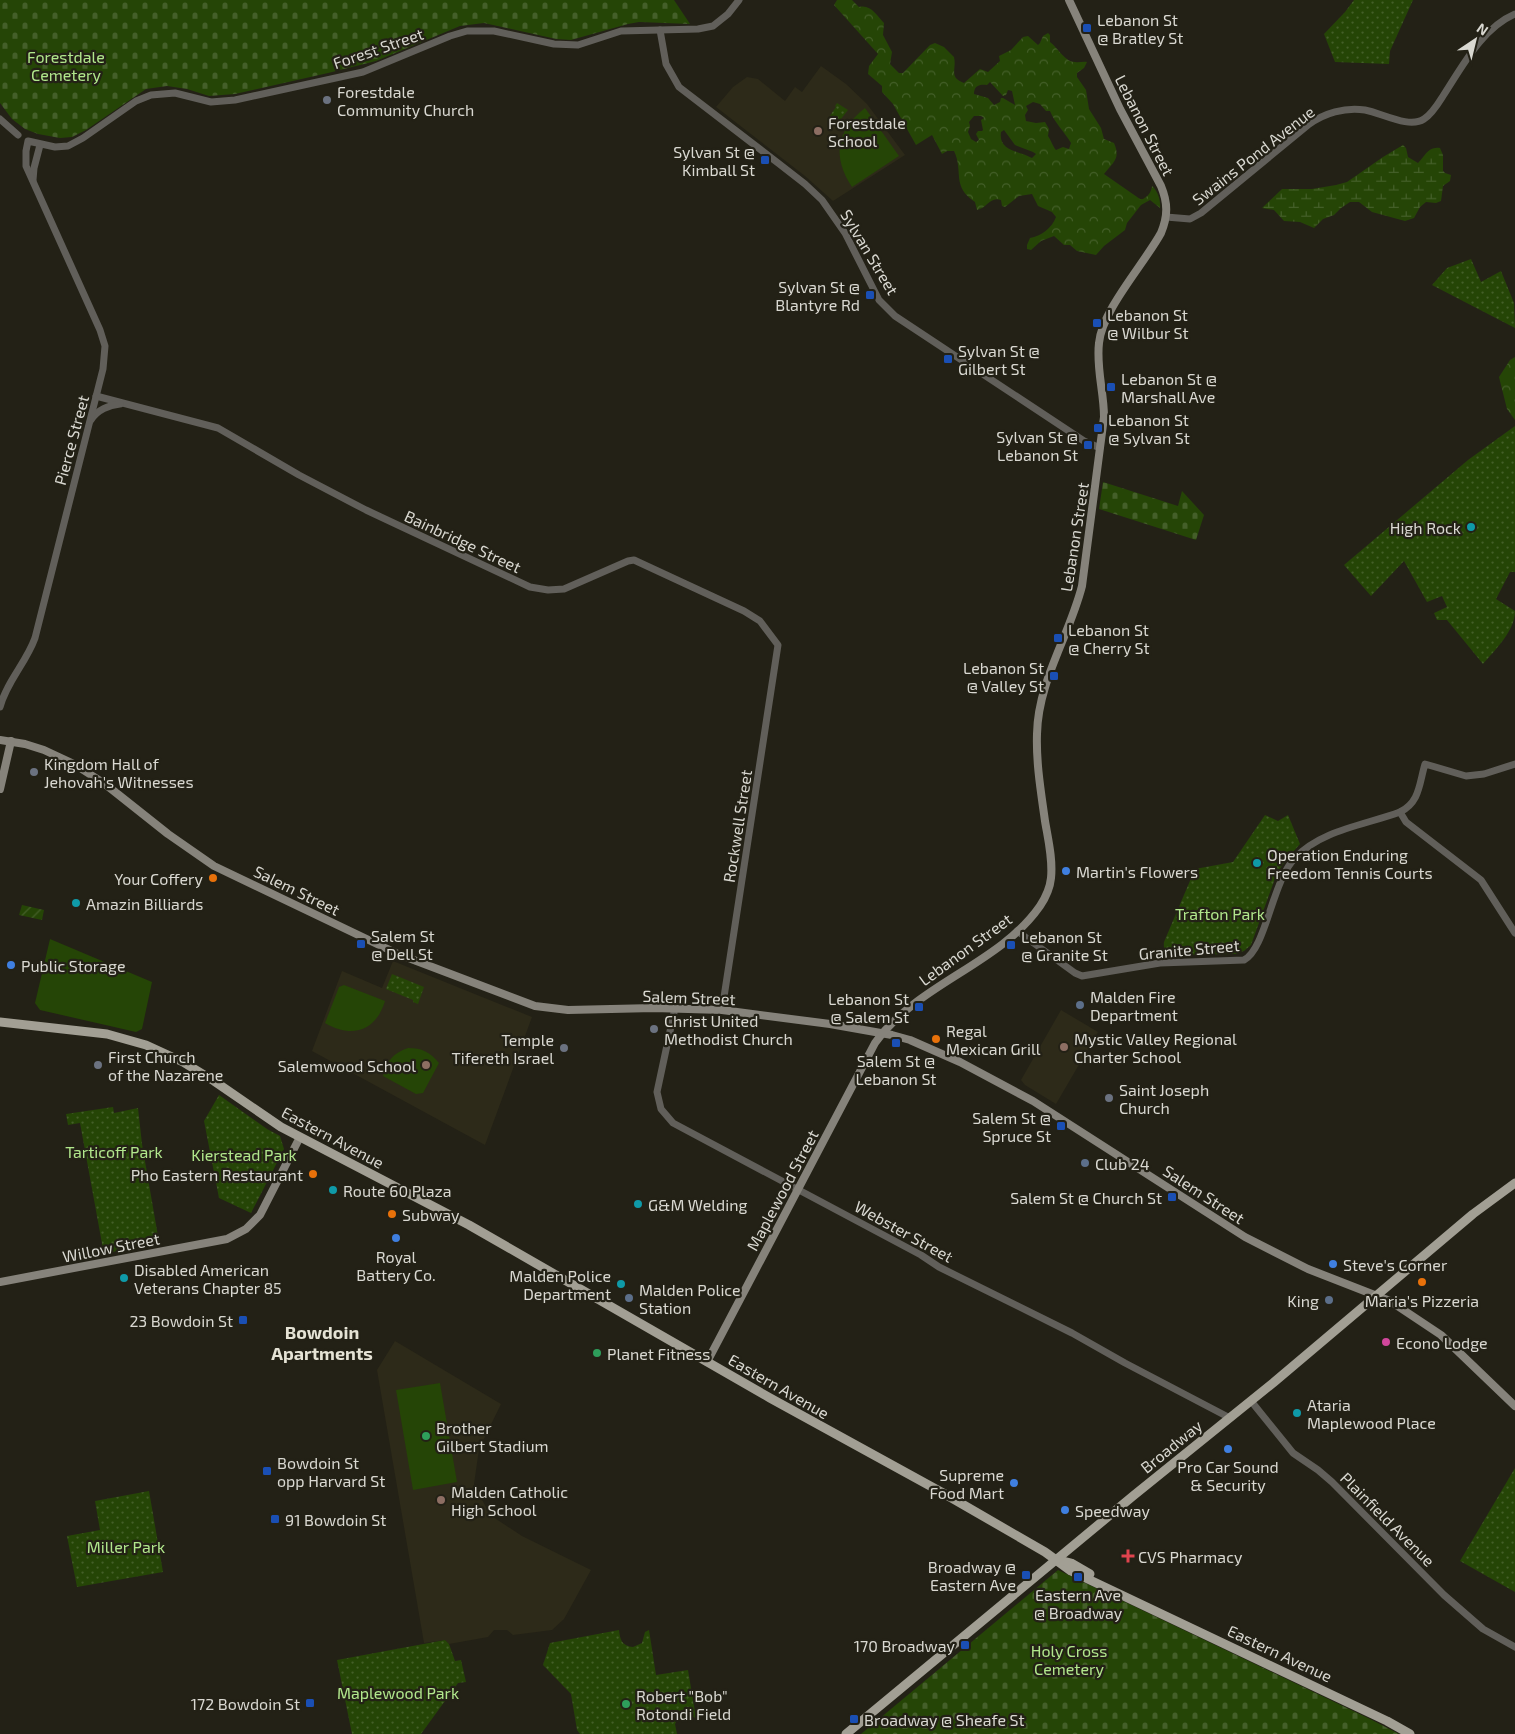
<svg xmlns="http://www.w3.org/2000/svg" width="1515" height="1734" viewBox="0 0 1515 1734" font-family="'Exo 2',sans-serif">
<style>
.built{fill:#2d2a19}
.grass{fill:#254506}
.forest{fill:url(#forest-crowns);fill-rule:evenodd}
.wetland{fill:url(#wetland-marsh)}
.cemetery{fill:url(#cemetery-stones)}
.park{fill:url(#park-dots)}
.garden{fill:url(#garden-furrows)}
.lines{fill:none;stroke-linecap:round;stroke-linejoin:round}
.tertiary{stroke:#615f5a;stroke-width:7}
.secondary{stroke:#86837b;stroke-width:8}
.primary{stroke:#a29f94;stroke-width:9}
.transit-dot{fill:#1a4fb4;stroke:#232116;stroke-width:2}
.worship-dot{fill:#6b7280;stroke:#232116;stroke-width:2}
.education-dot{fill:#8d6e63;stroke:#232116;stroke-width:2}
.culture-dot{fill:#0f9aa8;stroke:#232116;stroke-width:2}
.shop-dot{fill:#3f7fe0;stroke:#232116;stroke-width:2}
.food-dot{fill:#e8710a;stroke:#232116;stroke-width:2}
.service-dot{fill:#5c6f8a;stroke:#232116;stroke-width:2}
.hotel-dot{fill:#d1479c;stroke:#232116;stroke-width:2}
.leisure-dot{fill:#2e9e5b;stroke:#232116;stroke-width:2}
.health-dot{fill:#e0444e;stroke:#232116;stroke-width:2}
.labels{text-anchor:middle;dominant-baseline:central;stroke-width:4.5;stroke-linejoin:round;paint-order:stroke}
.poi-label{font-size:16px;fill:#d9d8d1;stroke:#232116;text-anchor:start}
.street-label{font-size:16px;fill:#d9d8d1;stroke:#232116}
.park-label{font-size:16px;fill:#b1e78c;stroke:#232116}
.neighbourhood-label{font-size:18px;font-weight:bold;fill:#e5e3d5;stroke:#232116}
</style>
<defs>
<pattern id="forest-crowns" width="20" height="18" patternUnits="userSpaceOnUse" patternTransform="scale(1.25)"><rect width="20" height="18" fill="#254506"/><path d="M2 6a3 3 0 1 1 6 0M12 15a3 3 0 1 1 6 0" fill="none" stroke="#445f29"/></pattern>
<pattern id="wetland-marsh" width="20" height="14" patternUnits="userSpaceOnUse" patternTransform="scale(1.25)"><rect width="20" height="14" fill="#254506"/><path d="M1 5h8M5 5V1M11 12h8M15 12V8" fill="none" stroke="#445f29"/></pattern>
<pattern id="cemetery-stones" width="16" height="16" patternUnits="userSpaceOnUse" patternTransform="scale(1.25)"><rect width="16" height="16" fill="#254506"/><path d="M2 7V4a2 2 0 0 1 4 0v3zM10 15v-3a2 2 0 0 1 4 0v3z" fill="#445f29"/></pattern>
<pattern id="park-dots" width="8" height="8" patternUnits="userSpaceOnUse" patternTransform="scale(1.25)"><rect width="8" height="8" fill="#254506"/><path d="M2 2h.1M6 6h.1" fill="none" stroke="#445f29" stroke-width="1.8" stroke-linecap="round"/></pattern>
<pattern id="garden-furrows" width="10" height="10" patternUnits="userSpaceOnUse" patternTransform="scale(1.25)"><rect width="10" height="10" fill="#254506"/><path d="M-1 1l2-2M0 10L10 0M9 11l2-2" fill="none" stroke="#445f29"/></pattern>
</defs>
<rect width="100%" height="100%" fill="#232116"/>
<g class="built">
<polygon points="821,66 846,84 867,104 905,155 833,201 805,176 716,107 733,87 747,77 758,79 785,101 795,87 802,92"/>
<polygon points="393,961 532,1017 485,1145 312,1051 342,971 382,988"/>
<polygon points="1061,1010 1098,1032 1056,1104 1025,1085 1021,1080"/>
<polygon points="395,1341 501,1404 479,1449 474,1484 490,1515 522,1536 591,1570 564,1619 552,1630 513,1635 507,1630 494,1630 488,1637 449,1644 445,1640 424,1643 377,1370"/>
</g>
<g class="grass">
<path d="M865,108L899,156L852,187C832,157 836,131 865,108Z"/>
<polygon points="50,939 152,982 142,1029 136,1032 40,1010 35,1003"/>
<path d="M344,985L385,1001C376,1031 352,1039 325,1023L339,987Z"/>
<path d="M408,1048C422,1048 430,1052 439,1063L423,1093L416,1094L383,1076C387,1061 393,1053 408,1048Z"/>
<polygon points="440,1383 457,1482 413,1490 396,1390"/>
</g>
<g class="forest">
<path d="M837,0H852L859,7C871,4 877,16 884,23L883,35L892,52L890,64L899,73H903L930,45L935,43L944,47L954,57C957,70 948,77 964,83L980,69L988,72L1000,61L999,56L1011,50L1023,37L1028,36L1038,45L1040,43L1043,36L1048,33L1050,35V42C1058,48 1065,62 1075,62C1079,63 1083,61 1087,62L1084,68L1077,73V77L1086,90L1089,109L1101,128L1104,139L1114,143C1121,159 1113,162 1104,174L1140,199H1143C1148,196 1151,193 1152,186C1158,191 1161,201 1160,208L1150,200L1141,205L1127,223L1125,230L1104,246L1096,255L1077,251L1070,245H1064L1054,236L1041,241L1031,250L1027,249V245L1030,238C1041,236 1052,228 1056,217L1052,212L1038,206L1032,194L1019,196L1005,207L1002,206L1001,200C990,196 987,208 977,210L975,202C951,186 964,172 954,151H947L942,154L932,135L916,145L893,104L882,92V86L868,74L869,66L878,54L834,5ZM990,82L1003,96L1006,95L1008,90L1012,91L1015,105L1003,98H1001L1000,102L994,105L988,98L974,94C974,86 979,84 987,85ZM1033,102L1040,104L1046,111H1050C1056,125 1064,131 1071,143L1069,149L1063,147L1056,150C1053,147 1051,140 1048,136L1049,129L1045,122L1036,123L1026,121L1025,115L1028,110L1026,106ZM974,116H981L984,118L981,120L983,130L982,131H978L976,134L979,140L976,142L971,139L968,132L970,126L969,122ZM1004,130L1015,145L1033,152L1036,154L1032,158C1019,151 998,151 1001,132Z"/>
<polygon points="1515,357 1515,420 1507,409 1499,377 1510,360"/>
</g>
<path class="wetland" d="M1403,145L1406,148L1408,157L1418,163C1425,156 1428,146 1440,148L1443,155V171L1445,173L1451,175L1450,181L1443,186L1441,201L1436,203L1426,202L1420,207L1414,218L1405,221L1372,212L1359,202H1350L1341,208L1334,215L1323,219L1314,228L1300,222L1284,221L1274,210L1262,208L1282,189H1312L1336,185L1347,182L1383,157Z"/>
<g class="cemetery">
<polygon points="0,0 674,0 690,24 639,22 628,24 571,40 556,39 484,23 460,26 376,61 328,73 235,94 209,96 187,89 167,86 146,89 86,130 72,137 60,138 38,134 25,129 12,119 0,103"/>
<polygon points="1103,482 1178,506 1182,491 1204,515 1196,540 1099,509"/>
<polygon points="1058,1570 1370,1719 1399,1734 861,1734"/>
</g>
<g class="park">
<polygon points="1354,0 1413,0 1390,51 1389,64 1335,62 1324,34 1345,12"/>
<polygon points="837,103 848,110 837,124 827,120 836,107 835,106"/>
<polygon points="1471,259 1481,282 1501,271 1514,303 1515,328 1432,285 1447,268"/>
<path d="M1515,426V572H1510L1496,599L1515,611C1515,631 1495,650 1483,664L1447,620H1437L1434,613L1447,607L1442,596L1427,602L1404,561L1371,596L1344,565L1468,460Z"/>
<path d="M1265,815L1278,821L1288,815L1300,844L1286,860L1277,873L1251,945L1244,951L1235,954L1173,955C1166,953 1163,950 1164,942L1195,869L1233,862Z"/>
<polygon points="392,974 424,987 418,1004 413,1002 413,1000 386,989"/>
<polygon points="219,1095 267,1129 280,1136 284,1149 251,1213 219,1198 204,1121"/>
<polygon points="113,1107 114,1113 138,1108 142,1144 159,1242 108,1253 103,1249 80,1123 68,1125 66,1114"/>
<polygon points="1515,1468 1515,1592 1460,1561"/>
<polygon points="149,1491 163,1572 77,1587 67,1536 100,1530 95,1501"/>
<path d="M619,1630C620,1640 622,1646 633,1647L642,1643L645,1632L649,1630L656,1675L688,1670L696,1718L684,1714L680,1715L675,1724L677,1734H580L577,1730L571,1694L543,1665L550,1643Z"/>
<polygon points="445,1640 449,1644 455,1661 461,1660 466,1682 458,1683 421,1734 352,1734 337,1660"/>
</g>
<polygon class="garden" points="22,905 44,910 42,920 19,915"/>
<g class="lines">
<g class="tertiary">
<polyline points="660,30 666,64 679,87 778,163 805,184 822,200 845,233 879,300 895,316 1084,441 1100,448"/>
<polyline points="0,119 18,135"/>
<polyline points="33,180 34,168 40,145"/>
<path d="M1166,217L1190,219L1201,213L1308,125C1324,113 1345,107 1365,110C1382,113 1409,129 1424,119C1432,114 1438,104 1443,96C1462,67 1482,28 1515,14"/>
<polyline points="96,396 218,428 299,475 366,510 530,587 548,590 564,589 628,561 634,560 744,611 760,621 778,645 722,1010"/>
<path d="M91,420C97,410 109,405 120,404"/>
<path d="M0,707C7,681 26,663 35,638L103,369L105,346L100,330L26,166V151L28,141L55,147L68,146L83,138L136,101L151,95L175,93L211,102L235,100L363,72L450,36L467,31H494L554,44L578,45L621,31L698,29L713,26L728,14L739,0"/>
<polyline points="1400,812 1406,822 1481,880 1515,933"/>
<path d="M1017,931L1075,973L1082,976L1160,963L1244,960C1266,949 1272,881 1295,858C1321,830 1365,825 1400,812C1420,802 1419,784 1425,764L1466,776L1484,774L1515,764"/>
<polyline points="675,1008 657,1092 661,1109 673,1123 921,1255 939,1267 1072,1333 1125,1363 1230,1418"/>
<polyline points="1251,1401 1293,1453 1318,1470 1332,1482 1444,1595 1483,1629 1515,1647"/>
</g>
<g class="secondary">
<polyline points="0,740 25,744 44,750 74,764 105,784 168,834 214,866 398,954 535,1006 568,1010 654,1008 722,1010 830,1024 892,1035 910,1040 960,1062 1033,1101 1245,1237 1308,1269 1390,1301 1441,1335 1515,1406"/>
<polyline points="0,789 11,741"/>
<polyline points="0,1282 227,1239 246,1229 260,1215 300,1137"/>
<path d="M707,1362L875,1043C918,983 999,965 1040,906C1046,897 1050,888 1051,878C1053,859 1048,839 1045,821C1041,792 1036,763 1037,734C1038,681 1069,637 1082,586L1104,417C1104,392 1096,368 1099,343C1102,310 1144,264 1161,233C1168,216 1168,203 1161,186L1120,109L1069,0"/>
</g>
<g class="primary">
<polyline points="0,1022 107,1034 146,1045 183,1062 214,1081 281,1127 469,1225 770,1398 943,1493 1045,1552 1071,1571 1387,1721 1410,1734"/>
<polyline points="1059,1560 1071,1563 1090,1574"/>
<polyline points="846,1734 1133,1496 1273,1383 1473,1214 1515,1183"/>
</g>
</g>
<g class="transit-dot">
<rect x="1082" y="23" width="10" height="10" rx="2.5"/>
<rect x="760" y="155" width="10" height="10" rx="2.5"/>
<rect x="865" y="290" width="10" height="10" rx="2.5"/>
<rect x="1092" y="318" width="10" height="10" rx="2.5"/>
<rect x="943" y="354" width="10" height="10" rx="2.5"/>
<rect x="1106" y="382" width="10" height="10" rx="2.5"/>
<rect x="1093" y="423" width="10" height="10" rx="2.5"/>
<rect x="1083" y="440" width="10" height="10" rx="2.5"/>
<rect x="1053" y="633" width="10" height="10" rx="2.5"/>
<rect x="1049" y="671" width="10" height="10" rx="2.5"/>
<rect x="356" y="939" width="10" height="10" rx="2.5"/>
<rect x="1006" y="940" width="10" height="10" rx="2.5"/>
<rect x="914" y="1002" width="10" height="10" rx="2.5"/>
<rect x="891" y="1038" width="10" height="10" rx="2.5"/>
<rect x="1056" y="1121" width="10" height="10" rx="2.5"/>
<rect x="1167" y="1192" width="10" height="10" rx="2.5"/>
<rect x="238" y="1315" width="10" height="10" rx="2.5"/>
<rect x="262" y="1466" width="10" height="10" rx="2.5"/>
<rect x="270" y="1514" width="10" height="10" rx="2.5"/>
<rect x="1021" y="1570" width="10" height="10" rx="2.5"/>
<rect x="1073" y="1572" width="10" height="10" rx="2.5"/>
<rect x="960" y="1640" width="10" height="10" rx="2.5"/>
<rect x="305" y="1698" width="10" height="10" rx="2.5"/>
<rect x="849" y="1714" width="10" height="10" rx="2.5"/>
</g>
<g class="worship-dot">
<circle cx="327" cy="100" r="5"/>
<circle cx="34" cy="772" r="5"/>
<circle cx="654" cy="1029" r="5"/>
<circle cx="564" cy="1048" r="5"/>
<circle cx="98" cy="1065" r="5"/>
<circle cx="1109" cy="1098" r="5"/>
</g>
<g class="education-dot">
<circle cx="818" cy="131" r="5"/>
<circle cx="1064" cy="1047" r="5"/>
<circle cx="426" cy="1065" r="5"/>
<circle cx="441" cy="1500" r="5"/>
</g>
<g class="culture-dot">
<circle cx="1471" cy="527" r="5"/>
<circle cx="1257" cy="863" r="5"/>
<circle cx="76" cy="903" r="5"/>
<circle cx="333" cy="1190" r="5"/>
<circle cx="638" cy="1204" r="5"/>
<circle cx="124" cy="1278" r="5"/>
<circle cx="621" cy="1284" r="5"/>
<circle cx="1297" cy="1413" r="5"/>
</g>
<g class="shop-dot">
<circle cx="1066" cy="871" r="5"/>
<circle cx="11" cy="965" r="5"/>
<circle cx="396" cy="1238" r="5"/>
<circle cx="1333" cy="1264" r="5"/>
<circle cx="1228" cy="1449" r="5"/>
<circle cx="1014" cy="1483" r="5"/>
<circle cx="1065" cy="1510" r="5"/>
</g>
<g class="food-dot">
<circle cx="213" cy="878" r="5"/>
<circle cx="936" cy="1039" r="5"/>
<circle cx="313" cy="1174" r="5"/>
<circle cx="392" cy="1214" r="5"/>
<circle cx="1422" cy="1282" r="5"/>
</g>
<g class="service-dot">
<circle cx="1080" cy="1005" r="5"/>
<circle cx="1085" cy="1163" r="5"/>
<circle cx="629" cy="1298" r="5"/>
<circle cx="1329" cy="1300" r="5"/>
</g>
<circle class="hotel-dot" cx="1386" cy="1342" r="5"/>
<g class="leisure-dot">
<circle cx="597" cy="1353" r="5"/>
<circle cx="426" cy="1436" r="5"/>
<circle cx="626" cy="1704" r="5"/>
</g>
<path class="health-dot" d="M1125.5 1548.5h5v5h5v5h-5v5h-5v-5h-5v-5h5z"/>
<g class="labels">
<g class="poi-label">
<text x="1097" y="19">Lebanon St<tspan x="1097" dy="18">@ Bratley St</tspan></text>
<text x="337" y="91">Forestdale<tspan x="337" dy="18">Community Church</tspan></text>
<text x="828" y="122">Forestdale<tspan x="828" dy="18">School</tspan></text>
<text x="755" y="151" text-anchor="end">Sylvan St @<tspan x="755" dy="18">Kimball St</tspan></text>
<text x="860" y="286" text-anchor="end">Sylvan St @<tspan x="860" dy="18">Blantyre Rd</tspan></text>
<text x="1107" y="314">Lebanon St<tspan x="1107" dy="18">@ Wilbur St</tspan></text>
<text x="958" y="350">Sylvan St @<tspan x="958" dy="18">Gilbert St</tspan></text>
<text x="1121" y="378">Lebanon St @<tspan x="1121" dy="18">Marshall Ave</tspan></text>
<text x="1108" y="419">Lebanon St<tspan x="1108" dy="18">@ Sylvan St</tspan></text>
<text x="1078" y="436" text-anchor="end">Sylvan St @<tspan x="1078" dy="18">Lebanon St</tspan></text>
<text x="1461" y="527" text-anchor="end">High Rock</text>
<text x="1068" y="629">Lebanon St<tspan x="1068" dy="18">@ Cherry St</tspan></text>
<text x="1044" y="667" text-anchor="end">Lebanon St<tspan x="1044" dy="18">@ Valley St</tspan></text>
<text x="44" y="763">Kingdom Hall of<tspan x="44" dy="18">Jehovah's Witnesses</tspan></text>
<text x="1267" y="854">Operation Enduring<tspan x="1267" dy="18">Freedom Tennis Courts</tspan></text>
<text x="1076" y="871">Martin's Flowers</text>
<text x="203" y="878" text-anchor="end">Your Coffery</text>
<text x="86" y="903">Amazin Billiards</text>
<text x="371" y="935">Salem St<tspan x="371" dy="18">@ Dell St</tspan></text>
<text x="1021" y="936">Lebanon St<tspan x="1021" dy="18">@ Granite St</tspan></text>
<text x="21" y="965">Public Storage</text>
<text x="1090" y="996">Malden Fire<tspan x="1090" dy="18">Department</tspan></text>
<text x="909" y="998" text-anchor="end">Lebanon St<tspan x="909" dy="18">@ Salem St</tspan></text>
<text x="664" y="1020">Christ United<tspan x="664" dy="18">Methodist Church</tspan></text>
<text x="946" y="1030">Regal<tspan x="946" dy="18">Mexican Grill</tspan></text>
<text x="1074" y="1038">Mystic Valley Regional<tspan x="1074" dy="18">Charter School</tspan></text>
<text x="554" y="1039" text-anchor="end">Temple<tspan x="554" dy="18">Tifereth Israel</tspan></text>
<text x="108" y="1056">First Church<tspan x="108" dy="18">of the Nazarene</tspan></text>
<text x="896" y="1060" text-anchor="middle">Salem St @<tspan x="896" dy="18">Lebanon St</tspan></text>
<text x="416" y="1065" text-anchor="end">Salemwood School</text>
<text x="1119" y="1089">Saint Joseph<tspan x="1119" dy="18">Church</tspan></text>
<text x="1051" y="1117" text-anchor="end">Salem St @<tspan x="1051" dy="18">Spruce St</tspan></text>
<text x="1095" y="1163">Club 24</text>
<text x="303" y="1174" text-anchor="end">Pho Eastern Restaurant</text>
<text x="343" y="1190">Route 60 Plaza</text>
<text x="1162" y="1197" text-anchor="end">Salem St @ Church St</text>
<text x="648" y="1204">G&amp;M Welding</text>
<text x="402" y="1214">Subway</text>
<text x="396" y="1256" text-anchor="middle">Royal<tspan x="396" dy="18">Battery Co.</tspan></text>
<text x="1343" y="1264">Steve's Corner</text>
<text x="134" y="1269">Disabled American<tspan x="134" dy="18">Veterans Chapter 85</tspan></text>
<text x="611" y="1275" text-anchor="end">Malden Police<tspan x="611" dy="18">Department</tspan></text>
<text x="639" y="1289">Malden Police<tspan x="639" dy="18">Station</tspan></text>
<text x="1319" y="1300" text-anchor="end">King</text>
<text x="1422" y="1300" text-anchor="middle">Maria's Pizzeria</text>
<text x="233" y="1320" text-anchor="end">23 Bowdoin St</text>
<text x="1396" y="1342">Econo Lodge</text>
<text x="607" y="1353">Planet Fitness</text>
<text x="1307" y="1404">Ataria<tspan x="1307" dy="18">Maplewood Place</tspan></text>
<text x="436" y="1427">Brother<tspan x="436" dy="18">Gilbert Stadium</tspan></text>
<text x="277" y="1462">Bowdoin St<tspan x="277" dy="18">opp Harvard St</tspan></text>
<text x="1228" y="1466" text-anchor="middle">Pro Car Sound<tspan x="1228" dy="18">&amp; Security</tspan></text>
<text x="1004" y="1474" text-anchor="end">Supreme<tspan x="1004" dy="18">Food Mart</tspan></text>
<text x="451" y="1491">Malden Catholic<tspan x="451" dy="18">High School</tspan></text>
<text x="1075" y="1510">Speedway</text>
<text x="285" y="1519">91 Bowdoin St</text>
<text x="1138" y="1556">CVS Pharmacy</text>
<text x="1016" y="1566" text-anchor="end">Broadway @<tspan x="1016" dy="18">Eastern Ave</tspan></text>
<text x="1078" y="1594" text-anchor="middle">Eastern Ave<tspan x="1078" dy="18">@ Broadway</tspan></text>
<text x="955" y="1645" text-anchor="end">170 Broadway</text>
<text x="636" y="1695">Robert "Bob"<tspan x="636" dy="18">Rotondi Field</tspan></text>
<text x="300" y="1703" text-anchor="end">172 Bowdoin St</text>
<text x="864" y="1719">Broadway @ Sheafe St</text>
</g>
<g class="street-label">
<text transform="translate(378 48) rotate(-19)">Forest Street</text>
<text transform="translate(1145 125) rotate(63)">Lebanon Street</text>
<text transform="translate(1253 155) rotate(-38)">Swains Pond Avenue</text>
<text transform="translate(870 252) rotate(59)">Sylvan Street</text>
<text transform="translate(71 440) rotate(-75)">Pierce Street</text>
<text transform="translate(1074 537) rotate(-81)">Lebanon Street</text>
<text transform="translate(463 541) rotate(25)">Bainbridge Street</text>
<text transform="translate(737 826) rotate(-81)">Rockwell Street</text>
<text transform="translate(297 890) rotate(26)">Salem Street</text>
<text transform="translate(965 949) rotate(-36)">Lebanon Street</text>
<text transform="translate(1189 949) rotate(-5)">Granite Street</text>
<text transform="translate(689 997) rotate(2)">Salem Street</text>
<text transform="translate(333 1137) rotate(28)">Eastern Avenue</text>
<text transform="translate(782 1190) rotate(-62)">Maplewood Street</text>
<text transform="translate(1204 1194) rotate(33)">Salem Street</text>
<text transform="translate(904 1231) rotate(29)">Webster Street</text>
<text transform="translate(111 1247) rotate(-11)">Willow Street</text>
<text transform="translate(779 1386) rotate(30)">Eastern Avenue</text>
<text transform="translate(1171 1446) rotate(-39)">Broadway</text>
<text transform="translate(1388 1519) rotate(45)">Plainfield Avenue</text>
<text transform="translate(1280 1653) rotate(25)">Eastern Avenue</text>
</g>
<g class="park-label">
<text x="66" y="56">Forestdale<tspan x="66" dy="18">Cemetery</tspan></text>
<text x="1220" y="913">Trafton Park</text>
<text x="114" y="1151">Tarticoff Park</text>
<text x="244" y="1154">Kierstead Park</text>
<text x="126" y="1546">Miller Park</text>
<text x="1069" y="1650">Holy Cross<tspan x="1069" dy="18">Cemetery</tspan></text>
<text x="398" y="1692">Maplewood Park</text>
</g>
<g class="neighbourhood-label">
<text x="322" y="1332">Bowdoin<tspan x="322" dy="21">Apartments</tspan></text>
</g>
</g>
<g transform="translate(1475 40) rotate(35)" stroke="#232116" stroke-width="4" paint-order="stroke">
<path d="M0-4L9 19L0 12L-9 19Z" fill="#d9d8d1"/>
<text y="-8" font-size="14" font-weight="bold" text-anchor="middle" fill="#d9d8d1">N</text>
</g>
</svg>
